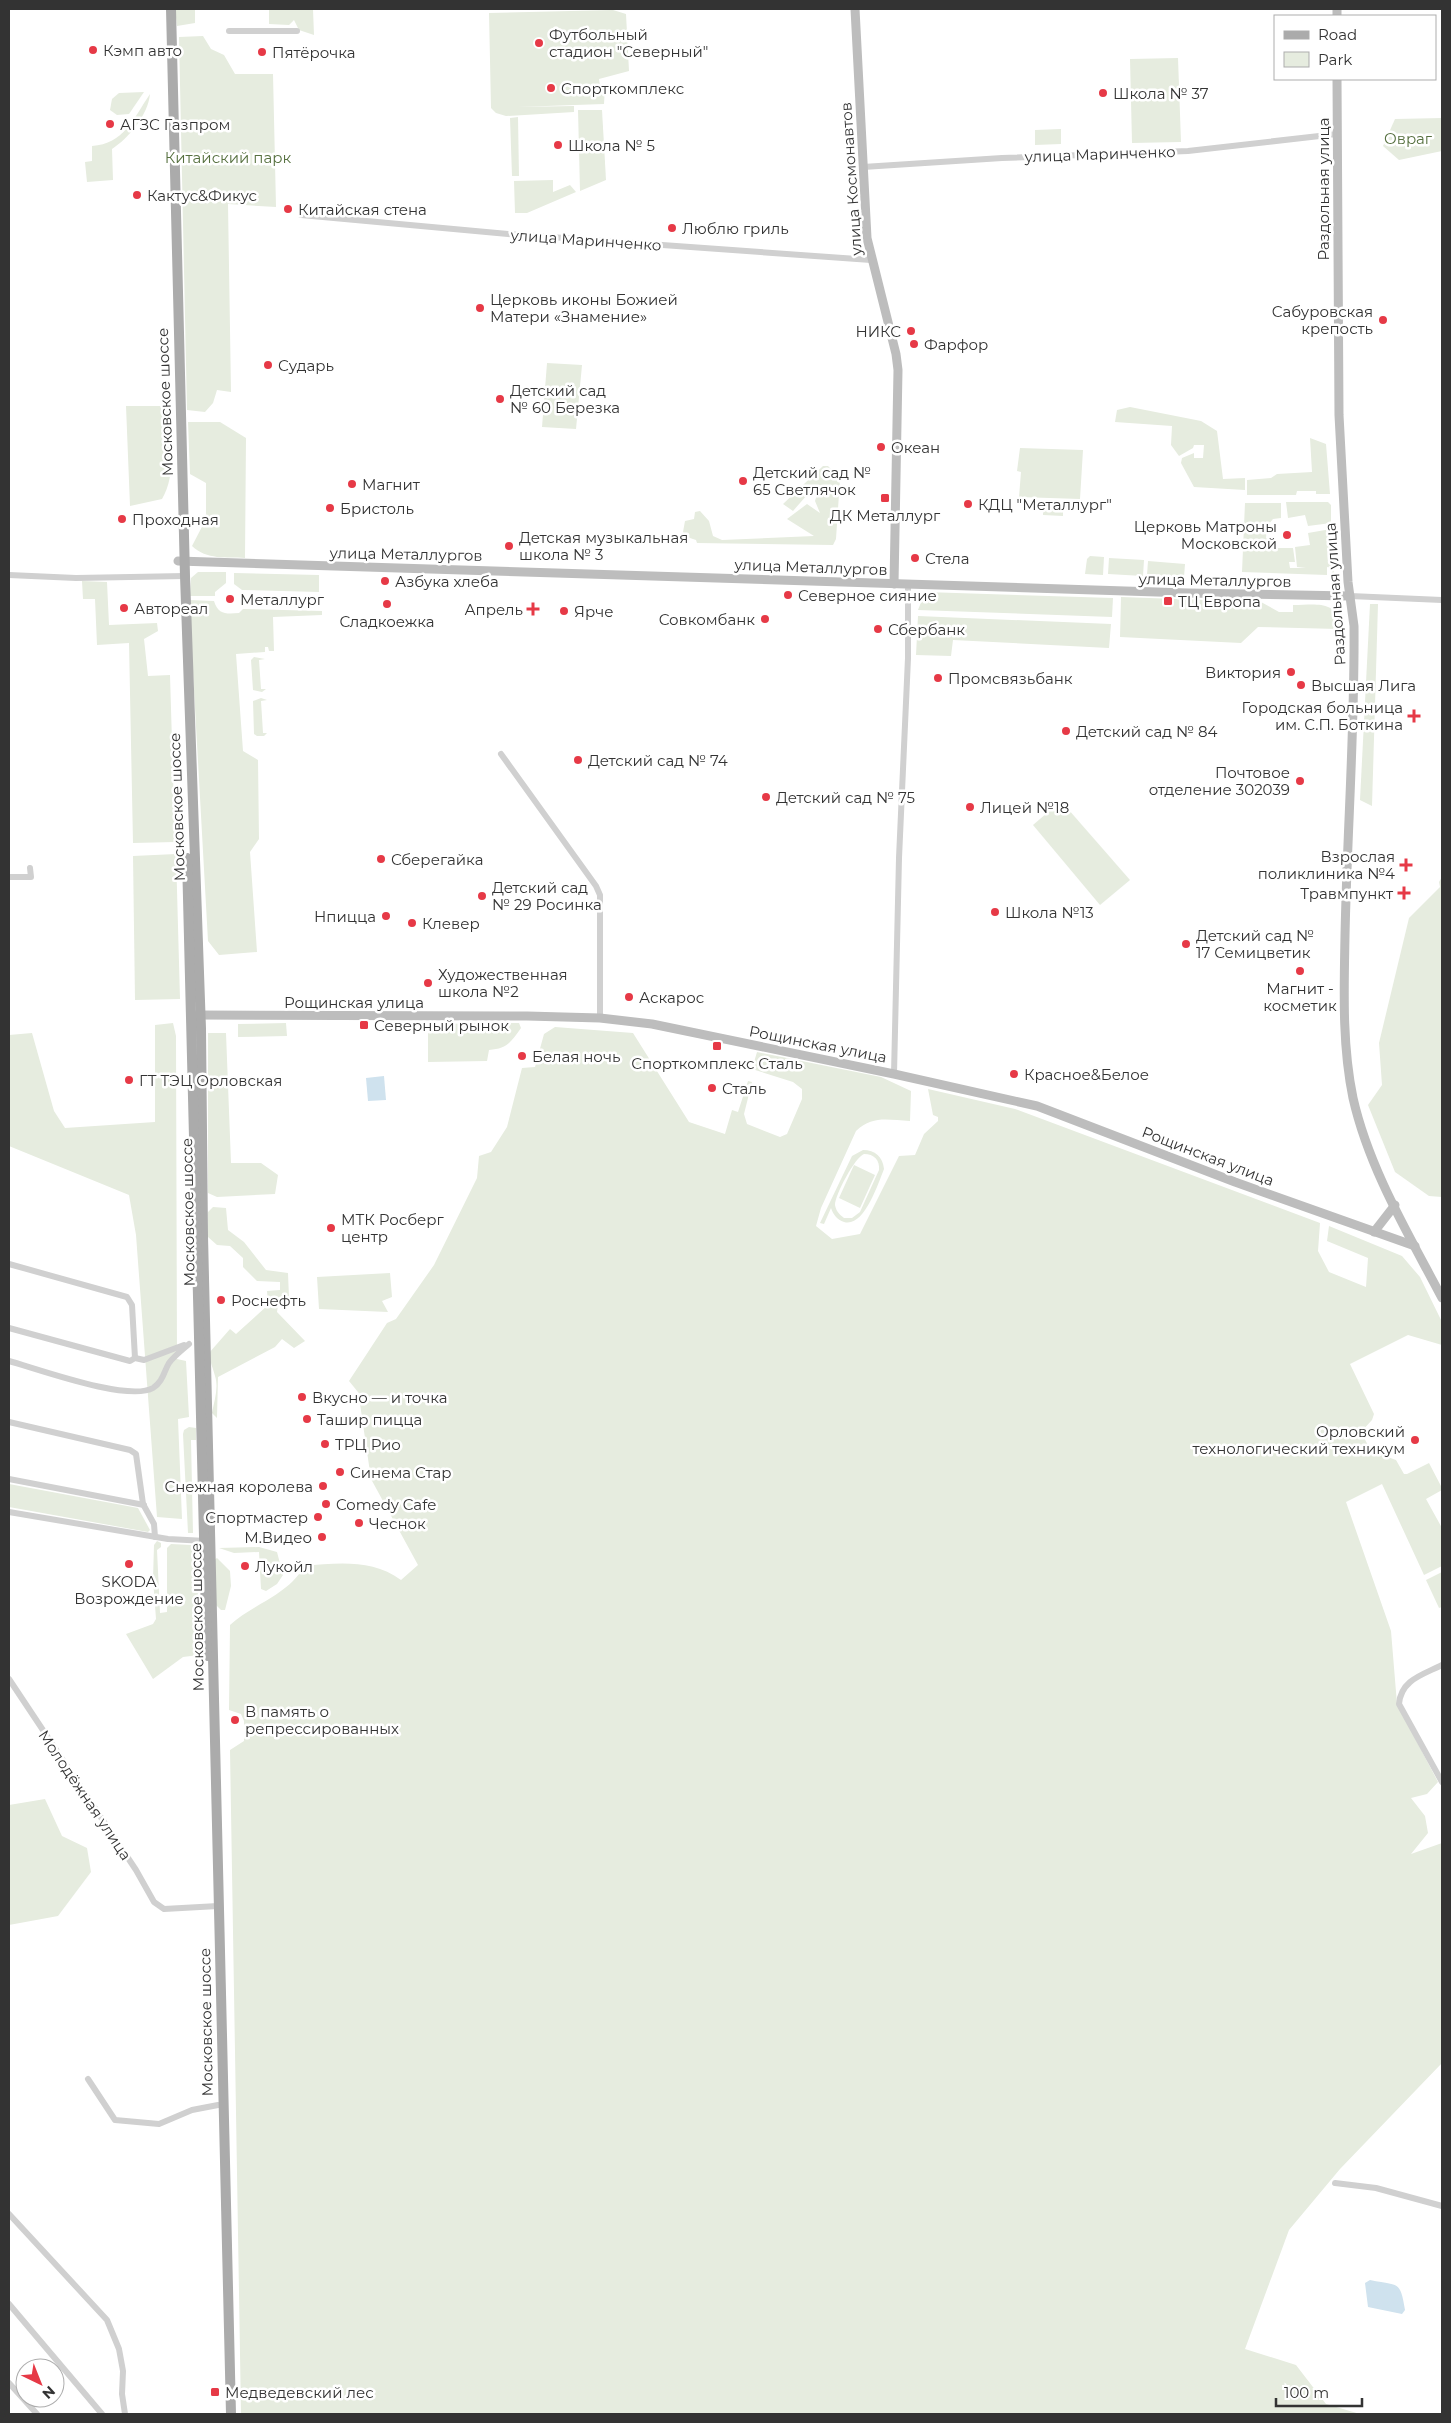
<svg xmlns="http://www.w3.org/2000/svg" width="1451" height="2423" viewBox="0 0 1451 2423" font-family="Montserrat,sans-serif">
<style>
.green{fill:#e6ecdf;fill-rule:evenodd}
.water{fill:#cfe2ee}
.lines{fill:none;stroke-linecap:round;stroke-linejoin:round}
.street{stroke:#d0d0d0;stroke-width:6}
.secondary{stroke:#bdbdbd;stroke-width:9}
.primary{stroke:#ababab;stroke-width:10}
.poi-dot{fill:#e63946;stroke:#fff;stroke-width:2}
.labels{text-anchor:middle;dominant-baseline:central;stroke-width:5;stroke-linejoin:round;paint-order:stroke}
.poi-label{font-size:15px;fill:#333;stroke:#fff;text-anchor:start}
.park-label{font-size:15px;fill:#56703f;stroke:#fff}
.street-label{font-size:15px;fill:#333;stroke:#fff}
</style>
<rect width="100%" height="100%" fill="#fff"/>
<g class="green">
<polygon points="175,9 208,9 195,9 195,23 177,26"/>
<polygon points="269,9 313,9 314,35 299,30 294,20 289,25 269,24"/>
<polygon points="613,10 626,14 629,71 599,79 600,86 605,87 604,104 517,107 574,106 574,112 506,116 496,113 491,108 489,13"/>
<polygon points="203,36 211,49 224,55 235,74 273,74 276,207 228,204 231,392 217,390 213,403 205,412 187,410 179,37"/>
<polygon points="1178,58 1181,142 1132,143 1130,59"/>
<polygon points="144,92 129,114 117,115 110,110 112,99 119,93"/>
<path d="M150,94C148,115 129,138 112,149L113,180L87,182L85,162L92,161V146C124,144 133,119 150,94Z"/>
<polygon points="578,110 602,110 606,180 580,191"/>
<polygon points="518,117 519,176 512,176 510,118"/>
<polygon points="1442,118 1442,151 1399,160 1383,146 1395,119"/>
<polygon points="1061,129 1061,144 1035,145 1035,130"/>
<polygon points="553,180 553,192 570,185 576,192 527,213 515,213 514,181"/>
<polygon points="547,363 582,365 576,429 542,427"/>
<path d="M126,406H161L168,410C171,438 177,474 162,499L130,506Z"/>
<polygon points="1130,407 1201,421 1217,431 1223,479 1245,478 1245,490 1194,487 1181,463 1182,458 1194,453 1194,458 1203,458 1204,445 1194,445 1193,448 1179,456 1171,445 1172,426 1115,422 1117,410"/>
<path d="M188,422H220L246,438L245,558C226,557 207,560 192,546L206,519V483L190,474Z"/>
<polygon points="1310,438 1326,444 1330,494 1316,494 1316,491 1297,491 1296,495 1247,495 1247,480 1271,478 1277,474 1312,472"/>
<polygon points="1020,448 1083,450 1080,499 1019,497 1021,472 1017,471"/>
<polygon points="823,466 828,466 840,479 836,539 833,545 697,543 696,540 687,537 683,532 685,521 694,519 695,512 700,511 709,521 713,536 722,540 814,536 787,519 807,504 820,513 815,501 819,488 814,487 793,511 783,504"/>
<polygon points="1286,502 1328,502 1331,505 1331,523 1308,526 1305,515 1288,518"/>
<polygon points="1043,503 1063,503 1063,516 1043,515"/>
<polygon points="1245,503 1281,503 1281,518 1273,519 1267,526 1266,538 1275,548 1293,548 1295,562 1289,562 1290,568 1306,568 1297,567 1295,547 1310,545 1308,533 1331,529 1334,574 1332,574 1331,568 1327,567 1327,575 1242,572"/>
<polygon points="1090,556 1104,557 1103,575 1085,574 1087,559"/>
<polygon points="1109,558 1144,560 1143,576 1108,574"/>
<polygon points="1148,561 1185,564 1184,577 1147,575"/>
<polygon points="198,572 226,572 226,583 215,592 215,596 190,596 191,578"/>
<polygon points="234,573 319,575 319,592 242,590 234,584"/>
<polygon points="82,581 107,582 109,625 157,623 158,631 144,639 148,676 170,675 175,842 133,843 129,643 97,645 95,599 83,599"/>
<polygon points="925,592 1113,598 1112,617 918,610"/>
<path d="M1121,597L1261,602L1279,612H1293V605C1314,605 1332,600 1342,621L1338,629L1258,627L1241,643L1120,637Z"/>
<path d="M189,600L214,601C218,615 227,614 239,613L243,609L322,611V615L273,617L274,651H269L268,647H265V652L236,654L243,751L258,760L259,839L250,852L257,952L219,955L208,941Z"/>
<polygon points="1370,604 1378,604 1372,806 1360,800"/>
<polygon points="918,616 1111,624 1109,648 953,640 951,656 916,655"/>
<polygon points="254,657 265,659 259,660 261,689 266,689 262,692 253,690 251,660"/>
<polygon points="261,698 267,700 261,701 263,733 267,733 264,736 257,736 254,734 253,701"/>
<polygon points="1061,801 1130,880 1100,905 1033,825"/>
<polygon points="176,854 180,999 135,1000 133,856"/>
<polygon points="1442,877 1442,1197 1429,1196 1395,1172 1368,1105 1382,1085 1379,1043 1409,918 1440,887 1439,882"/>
<polygon points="173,1023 176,1036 177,1359 186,1361 189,1417 178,1419 182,1519 157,1517 136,1235 129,1195 9,1146 9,1035 32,1033 54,1111 65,1128 155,1122 155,1025"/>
<polygon points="286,1023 287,1036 238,1037 238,1024"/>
<path d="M519,1023L521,1028C511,1042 507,1049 489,1050L487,1061L428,1062V1024Z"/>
<path d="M555,1027L633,1033L689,1122L725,1134L732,1110L738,1112L748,1081L752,1082L744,1114L747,1124L780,1137L787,1134L802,1099V1089L793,1082L752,1069L757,1052L881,1077L911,1091L910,1121C888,1120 873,1115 856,1131L821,1208L816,1226L832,1239L860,1234L899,1156L915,1155L924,1134L938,1121V1117L933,1115L928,1089L1015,1109L1320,1223L1318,1251L1329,1272L1366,1287L1368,1258L1327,1241L1329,1226L1402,1256L1420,1277L1442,1322V1345L1408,1335L1350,1364L1374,1414L1372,1420L1361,1432L1371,1451L1396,1460L1404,1474H1407L1429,1463L1442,1488V1490L1426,1499L1442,1528V1566L1424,1575L1382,1484L1346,1502L1391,1631L1397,1704L1438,1782L1427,1794L1411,1798L1425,1816L1428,1833L1411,1854L1442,1843V2063L1340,2169L1289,2230L1245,2349L1296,2365L1326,2404L1360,2414H241L230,1750L244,1741V1721L241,1714L229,1710L230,1625C253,1604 290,1594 304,1566C338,1563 372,1559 401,1580L418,1565L371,1479L359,1397H362L349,1381L387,1323L396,1319L434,1265L477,1178L479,1156L491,1152L507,1127L522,1068L535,1067L544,1034Z"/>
<polygon points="208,1033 226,1033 231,1163 261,1163 278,1175 275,1194 217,1197 208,1193"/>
<path d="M863,1150C875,1150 883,1157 884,1169C878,1184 864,1228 844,1222C837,1220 833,1214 831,1208L824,1224L820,1223L852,1156ZM864,1154C874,1154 880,1160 879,1170L860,1212L852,1218H844C839,1214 836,1211 835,1205C835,1195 855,1157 864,1154Z"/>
<polygon points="854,1165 875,1175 860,1208 839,1198"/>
<path d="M213,1207L226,1208L228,1230L244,1242L266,1270L288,1273L289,1298L278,1305L277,1312L305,1341L294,1348L282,1339L275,1347L218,1377L217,1418L212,1413C214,1401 219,1388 215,1376C213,1368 210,1362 209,1353L230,1329L236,1334L268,1305L267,1291L280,1290V1282L257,1281L243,1267V1258L230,1246L217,1245L208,1237V1212Z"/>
<polygon points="390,1273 392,1297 382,1301 388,1312 319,1309 317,1277"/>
<polygon points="189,1427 196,1428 196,1440 191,1440 193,1533 188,1533 183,1434 184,1430"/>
<polygon points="9,1484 138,1508 150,1530 148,1532 9,1507"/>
<polygon points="157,1541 161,1543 161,1547 157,1550 160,1613 167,1612 167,1548 171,1544 191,1545 197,1551 199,1655 183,1657 153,1679 126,1634 153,1624 156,1619 153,1579 154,1545"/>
<polygon points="259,1547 277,1552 283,1575 277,1584 266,1591 261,1589 259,1552 234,1553 219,1548"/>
<polygon points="217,1558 230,1571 231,1586 225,1610 221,1610 216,1605 214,1560"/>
<polygon points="1442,1572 1442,1607 1439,1608 1426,1580"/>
<polygon points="45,1799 62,1836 87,1848 91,1872 58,1916 9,1925 9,1805"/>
</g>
<g class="water">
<polygon points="384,1076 386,1100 368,1101 366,1078"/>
<path d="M1370,2280C1399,2286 1400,2280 1405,2310L1402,2314L1368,2307L1365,2283Z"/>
</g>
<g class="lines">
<g class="street">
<polyline points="229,31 297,31"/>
<polyline points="863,167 1002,158 1188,151 1337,134"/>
<polyline points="301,215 508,234 871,260"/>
<polyline points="9,575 76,578 185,576"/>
<polyline points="1350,596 1442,600"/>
<polyline points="501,754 596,886 600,895 600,1018"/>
<polyline points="9,877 31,877 30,868"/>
<polyline points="894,1074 899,858 908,658 908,585"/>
<polyline points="9,1264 127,1297 132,1305 135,1358"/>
<polyline points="9,1328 130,1361 135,1358 144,1360 184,1345"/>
<path d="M9,1361C38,1369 128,1402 153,1388C163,1382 164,1371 169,1363C174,1356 182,1350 189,1344"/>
<polyline points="9,1422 130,1450 136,1454 143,1504 154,1524 155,1537"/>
<polyline points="9,1479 144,1505"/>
<polyline points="9,1512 168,1539 206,1541"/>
<path d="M1442,1665C1422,1675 1401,1680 1399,1704L1442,1782"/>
<polyline points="9,1679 136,1870 154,1902 164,1909 218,1906"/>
<polyline points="88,2079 115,2120 159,2124 192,2110 218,2105"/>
<polyline points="1335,2183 1376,2188 1442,2206"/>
<polyline points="9,2214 107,2320 119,2349 123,2371 122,2394 125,2414"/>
<polyline points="9,2304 102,2414"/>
<polyline points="9,2383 37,2414"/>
</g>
<g class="secondary">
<polyline points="855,9 867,238 896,354 898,370 894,584"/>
<polyline points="1337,9 1337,16"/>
<path d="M1337,79L1339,415L1348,582L1354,626C1355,730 1347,833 1345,936C1344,990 1342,1045 1353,1098C1369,1169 1409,1235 1442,1298"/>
<polyline points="178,561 1188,593 1350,596"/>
<polyline points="195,1015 527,1016 600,1018 652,1024 894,1074 1037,1106 1235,1182 1415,1246"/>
<polyline points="1374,1232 1395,1205"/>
</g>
<g class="primary">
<polyline points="171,9 185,576 201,1029 203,1236 231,2414"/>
<polyline points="187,858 207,1656"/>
</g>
</g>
<g class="poi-dot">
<circle cx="539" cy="43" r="5"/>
<circle cx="93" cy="50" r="5"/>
<circle cx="262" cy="52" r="5"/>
<circle cx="551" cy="88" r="5"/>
<circle cx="1103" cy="93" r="5"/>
<circle cx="110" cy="124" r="5"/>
<circle cx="558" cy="145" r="5"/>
<circle cx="137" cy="195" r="5"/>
<circle cx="288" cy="209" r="5"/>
<circle cx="672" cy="228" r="5"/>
<circle cx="480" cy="308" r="5"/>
<circle cx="1383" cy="320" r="5"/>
<circle cx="911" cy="331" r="5"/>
<circle cx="914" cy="344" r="5"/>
<circle cx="268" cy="365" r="5"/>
<circle cx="500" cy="399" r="5"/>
<circle cx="881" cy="447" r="5"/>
<circle cx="743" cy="481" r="5"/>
<circle cx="352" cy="484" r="5"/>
<rect x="880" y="493" width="10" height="10" rx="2.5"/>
<circle cx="968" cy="504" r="5"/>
<circle cx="330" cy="508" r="5"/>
<circle cx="122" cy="519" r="5"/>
<circle cx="1287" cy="535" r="5"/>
<circle cx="509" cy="546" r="5"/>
<circle cx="915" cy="558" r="5"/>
<circle cx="385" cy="581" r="5"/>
<circle cx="788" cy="595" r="5"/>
<circle cx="230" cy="599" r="5"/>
<rect x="1163" y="596" width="10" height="10" rx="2.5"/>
<circle cx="387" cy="604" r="5"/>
<circle cx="124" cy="608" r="5"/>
<path d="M530.5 601.5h5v5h5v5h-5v5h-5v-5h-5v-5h5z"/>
<circle cx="564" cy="611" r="5"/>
<circle cx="765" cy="619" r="5"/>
<circle cx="878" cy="629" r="5"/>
<circle cx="1291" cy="672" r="5"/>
<circle cx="938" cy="678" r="5"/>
<circle cx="1301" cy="685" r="5"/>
<path d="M1411.5 708.5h5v5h5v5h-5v5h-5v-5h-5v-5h5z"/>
<circle cx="1066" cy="731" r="5"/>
<circle cx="578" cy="760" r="5"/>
<circle cx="1300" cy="781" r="5"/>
<circle cx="766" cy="797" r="5"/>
<circle cx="970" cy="807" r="5"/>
<circle cx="381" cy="859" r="5"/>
<path d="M1403.5 857.5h5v5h5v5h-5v5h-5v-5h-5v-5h5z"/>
<path d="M1401.5 885.5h5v5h5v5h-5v5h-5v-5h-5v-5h5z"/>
<circle cx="482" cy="896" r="5"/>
<circle cx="995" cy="912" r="5"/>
<circle cx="386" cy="916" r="5"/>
<circle cx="412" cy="923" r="5"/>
<circle cx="1186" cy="944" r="5"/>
<circle cx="1300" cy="971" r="5"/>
<circle cx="428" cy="983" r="5"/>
<circle cx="629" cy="997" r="5"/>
<rect x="359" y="1020" width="10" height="10" rx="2.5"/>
<rect x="712" y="1041" width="10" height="10" rx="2.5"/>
<circle cx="522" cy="1056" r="5"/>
<circle cx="1014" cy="1074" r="5"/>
<circle cx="129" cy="1080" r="5"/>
<circle cx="712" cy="1088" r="5"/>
<circle cx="331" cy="1228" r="5"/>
<circle cx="221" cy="1300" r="5"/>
<circle cx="302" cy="1397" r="5"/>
<circle cx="307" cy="1419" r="5"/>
<circle cx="1415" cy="1440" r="5"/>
<circle cx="325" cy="1444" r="5"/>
<circle cx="340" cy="1472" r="5"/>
<circle cx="323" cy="1486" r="5"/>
<circle cx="326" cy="1504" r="5"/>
<circle cx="318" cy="1517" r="5"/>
<circle cx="359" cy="1523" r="5"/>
<circle cx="322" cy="1537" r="5"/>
<circle cx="129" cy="1564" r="5"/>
<circle cx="245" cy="1566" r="5"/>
<circle cx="235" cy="1720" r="5"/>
<rect x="210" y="2387" width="10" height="10" rx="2.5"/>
</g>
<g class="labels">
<g class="poi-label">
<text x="549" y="34">Футбольный<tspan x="549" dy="17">стадион "Северный"</tspan></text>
<text x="103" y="50">Кэмп авто</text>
<text x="272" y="52">Пятёрочка</text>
<text x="561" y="88">Спорткомплекс</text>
<text x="1113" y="93">Школа № 37</text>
<text x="120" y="124">АГЗС Газпром</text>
<text x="568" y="145">Школа № 5</text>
<text x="147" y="195">Кактус&amp;Фикус</text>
<text x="298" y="209">Китайская стена</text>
<text x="682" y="228">Люблю гриль</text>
<text x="490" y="299">Церковь иконы Божией<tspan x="490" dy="17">Матери «Знамение»</tspan></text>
<text x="1373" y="311" text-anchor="end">Сабуровская<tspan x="1373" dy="17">крепость</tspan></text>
<text x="901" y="331" text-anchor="end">НИКС</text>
<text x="924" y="344">Фарфор</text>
<text x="278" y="365">Сударь</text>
<text x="510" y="390">Детский сад<tspan x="510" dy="17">№ 60 Березка</tspan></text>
<text x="891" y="447">Океан</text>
<text x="753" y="472">Детский сад №<tspan x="753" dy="17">65 Светлячок</tspan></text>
<text x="362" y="484">Магнит</text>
<text x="978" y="504">КДЦ "Металлург"</text>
<text x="340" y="508">Бристоль</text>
<text x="885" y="515" text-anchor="middle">ДК Металлург</text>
<text x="132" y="519">Проходная</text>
<text x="1277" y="526" text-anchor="end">Церковь Матроны<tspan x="1277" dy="17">Московской</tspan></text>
<text x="519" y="537">Детская музыкальная<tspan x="519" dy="17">школа № 3</tspan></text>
<text x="925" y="558">Стела</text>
<text x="395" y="581">Азбука хлеба</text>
<text x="798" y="595">Северное сияние</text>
<text x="240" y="599">Металлург</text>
<text x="1178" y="601">ТЦ Европа</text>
<text x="134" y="608">Автореал</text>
<text x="523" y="609" text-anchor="end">Апрель</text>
<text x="574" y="611">Ярче</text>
<text x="755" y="619" text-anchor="end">Совкомбанк</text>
<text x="387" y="621" text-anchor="middle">Сладкоежка</text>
<text x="888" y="629">Сбербанк</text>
<text x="1281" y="672" text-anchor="end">Виктория</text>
<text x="948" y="678">Промсвязьбанк</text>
<text x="1311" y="685">Высшая Лига</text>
<text x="1403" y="707" text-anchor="end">Городская больница<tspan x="1403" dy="17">им. С.П. Боткина</tspan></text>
<text x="1076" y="731">Детский сад № 84</text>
<text x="588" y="760">Детский сад № 74</text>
<text x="1290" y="772" text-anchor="end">Почтовое<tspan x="1290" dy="17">отделение 302039</tspan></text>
<text x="776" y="797">Детский сад № 75</text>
<text x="980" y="807">Лицей №18</text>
<text x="1395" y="856" text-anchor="end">Взрослая<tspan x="1395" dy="17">поликлиника №4</tspan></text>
<text x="391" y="859">Сберегайка</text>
<text x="492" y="887">Детский сад<tspan x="492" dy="17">№ 29 Росинка</tspan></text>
<text x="1393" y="893" text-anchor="end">Травмпункт</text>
<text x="1005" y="912">Школа №13</text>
<text x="376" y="916" text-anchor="end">Нпицца</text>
<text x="422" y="923">Клевер</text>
<text x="1196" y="935">Детский сад №<tspan x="1196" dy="17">17 Семицветик</tspan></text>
<text x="438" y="974">Художественная<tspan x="438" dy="17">школа №2</tspan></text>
<text x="1300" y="988" text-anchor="middle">Магнит -<tspan x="1300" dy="17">косметик</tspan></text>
<text x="639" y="997">Аскарос</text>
<text x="374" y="1025">Северный рынок</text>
<text x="532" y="1056">Белая ночь</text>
<text x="717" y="1063" text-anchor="middle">Спорткомплекс Сталь</text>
<text x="1024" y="1074">Красное&amp;Белое</text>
<text x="139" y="1080">ГТ ТЭЦ Орловская</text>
<text x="722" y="1088">Сталь</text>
<text x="341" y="1219">МТК Росберг<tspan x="341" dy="17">центр</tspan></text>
<text x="231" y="1300">Роснефть</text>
<text x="312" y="1397">Вкусно — и точка</text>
<text x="317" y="1419">Ташир пицца</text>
<text x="1405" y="1431" text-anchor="end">Орловский<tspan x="1405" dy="17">технологический техникум</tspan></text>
<text x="335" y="1444">ТРЦ Рио</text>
<text x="350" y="1472">Синема Стар</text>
<text x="313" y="1486" text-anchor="end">Снежная королева</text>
<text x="336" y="1504">Comedy Cafe</text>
<text x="308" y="1517" text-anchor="end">Спортмастер</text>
<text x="369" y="1523">Чеснок</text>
<text x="312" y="1537" text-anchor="end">М.Видео</text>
<text x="255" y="1566">Лукойл</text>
<text x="129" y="1581" text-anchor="middle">SKODA<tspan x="129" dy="17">Возрождение</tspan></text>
<text x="245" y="1711">В память о<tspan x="245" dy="17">репрессированных</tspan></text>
<text x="225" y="2392">Медведевский лес</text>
</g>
<g class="park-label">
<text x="1408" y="138">Овраг</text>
<text x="228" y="157">Китайский парк</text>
</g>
<g class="street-label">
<text transform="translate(1100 154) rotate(-2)">улица Маринченко</text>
<text transform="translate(851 179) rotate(-94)">улица Космонавтов</text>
<text transform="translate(1323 189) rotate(-90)">Раздольная улица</text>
<text transform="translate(586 240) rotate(4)">улица Маринченко</text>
<text transform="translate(165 402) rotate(-92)">Московское шоссе</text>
<text transform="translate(406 554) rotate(1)">улица Металлургов</text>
<text transform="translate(811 567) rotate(2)">улица Металлургов</text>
<text transform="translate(1215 580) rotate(1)">улица Металлургов</text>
<text transform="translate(1335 594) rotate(-94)">Раздольная улица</text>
<text transform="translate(177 807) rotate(-92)">Московское шоссе</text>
<text x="354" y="1002">Рощинская улица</text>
<text transform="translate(818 1044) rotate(11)">Рощинская улица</text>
<text transform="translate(1208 1156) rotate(21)">Рощинская улица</text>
<text transform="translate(188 1212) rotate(-91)">Московское шоссе</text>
<text transform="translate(197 1617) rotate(-91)">Московское шоссе</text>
<text transform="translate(85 1795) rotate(56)">Молодёжная улица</text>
<text transform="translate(206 2022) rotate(-91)">Московское шоссе</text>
</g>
</g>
<rect width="1451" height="2423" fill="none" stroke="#333333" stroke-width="20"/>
<rect x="1274" y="15" width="162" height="65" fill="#ffffff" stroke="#adadad"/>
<rect x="1284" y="31" width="25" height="8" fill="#ababab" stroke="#adadad"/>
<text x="1318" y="40" font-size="15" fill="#333333">Road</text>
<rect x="1284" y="52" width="25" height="15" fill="#e6ecdf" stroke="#adadad"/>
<text x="1318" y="65" font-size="15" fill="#333333">Park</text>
<g transform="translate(40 2383) rotate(137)"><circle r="24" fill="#ffffff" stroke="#adadad"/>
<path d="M0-4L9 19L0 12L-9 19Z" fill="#e63946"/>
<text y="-8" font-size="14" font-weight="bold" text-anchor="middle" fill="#333333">N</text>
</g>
<path d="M1276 2398v8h86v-8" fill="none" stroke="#333333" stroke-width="2.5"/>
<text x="1284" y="2398" font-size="15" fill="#333333" stroke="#ffffff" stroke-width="4" paint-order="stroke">100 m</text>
</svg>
